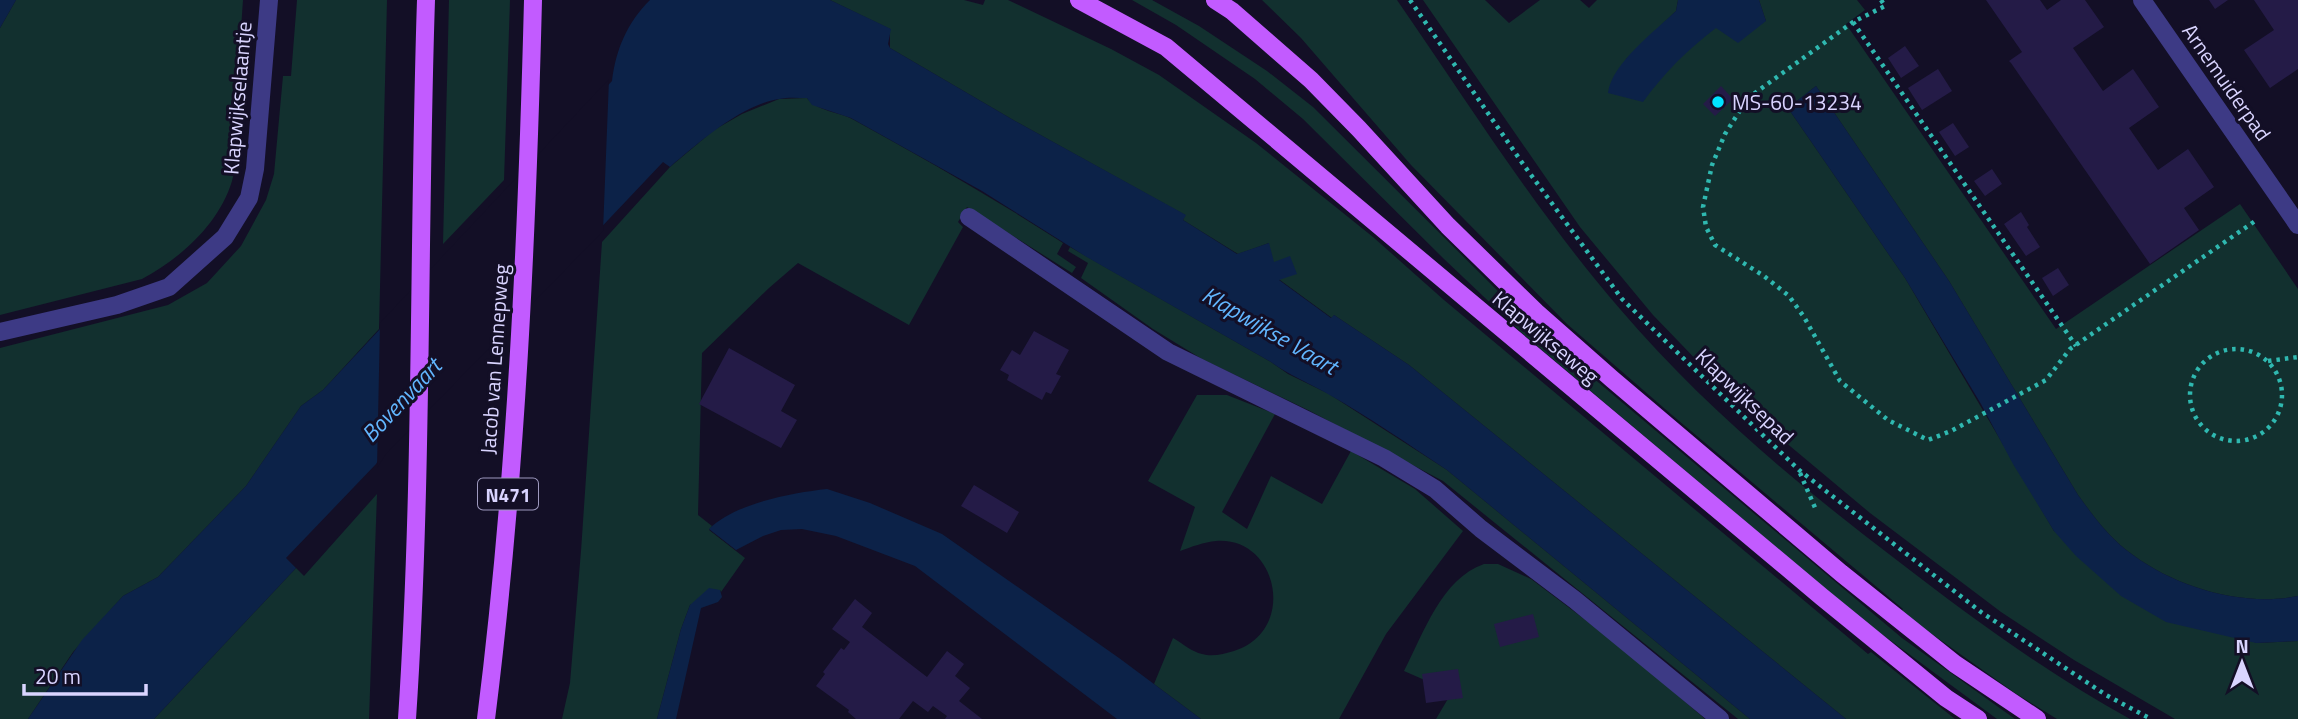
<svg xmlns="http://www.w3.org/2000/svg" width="2298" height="719" viewBox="0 0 2298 719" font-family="'Titillium Web',sans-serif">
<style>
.green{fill:#12302f}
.water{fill:#0c2248}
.pier{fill:#130f26}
.building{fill:#241b47}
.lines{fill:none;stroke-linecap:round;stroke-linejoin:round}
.path{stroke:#2fb8b0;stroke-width:4.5;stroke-dasharray:3.5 5;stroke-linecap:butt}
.minor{stroke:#3d3a85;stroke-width:18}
.major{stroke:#c25bff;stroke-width:18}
.poi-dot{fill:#00e5ff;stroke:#130f26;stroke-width:2.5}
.labels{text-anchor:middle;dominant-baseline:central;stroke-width:6;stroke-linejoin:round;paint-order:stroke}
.shield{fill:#130f26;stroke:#9e99be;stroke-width:2}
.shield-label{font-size:19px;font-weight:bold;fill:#d9d4ff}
.street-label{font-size:21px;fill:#d9d4ff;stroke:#130f26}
.poi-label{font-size:21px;fill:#d9d4ff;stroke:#130f26;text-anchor:start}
.water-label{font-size:23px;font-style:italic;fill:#62b6ff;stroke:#130f26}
</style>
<rect width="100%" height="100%" fill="#130f26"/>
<g class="green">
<path d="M16,0H243L238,72L244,73C241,108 241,147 232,181C219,224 181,258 142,279L0,315V28Z"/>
<polygon points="297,0 387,0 379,329 323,390 301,406 246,486 158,577 123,596 73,652 28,719 0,719 0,348 168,305 207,283 241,246 266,200 274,174 283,76 291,76"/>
<polygon points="449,0 510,0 504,180 443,244"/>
<polygon points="830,0 964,0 983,5 985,0 1008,0 1111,49 1159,75 1256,143 1373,237 1444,300 1868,654 1871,652 1955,719 1846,719 1409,365 1334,315 1332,318 1262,267 1269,243 1238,254 1183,220 1185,215 1015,121 890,48 890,29"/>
<polygon points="1132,0 1152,0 1199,26 1267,71 1313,107 1520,313 1586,372 1902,638 2015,719 1997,719 1860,618 1522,333 1444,259 1303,119 1255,79 1176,25"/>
<path d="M1262,0H1397C1469,104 1537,213 1620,309C1702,405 1798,485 1898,561C1972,618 2048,674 2130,719H2057L2015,693L1901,612L1903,609L1672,415L1567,324L1411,165L1301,38Z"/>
<path d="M1423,0H1485L1509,23L1540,0H1580L1589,8L1597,0H1678L1676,11L1626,59L1643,101L1664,73L1687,50L1716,27L1766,21L1759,0H1857L1865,10L1846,24L2056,329L2240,204L2298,289V596C2243,607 2178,588 2133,555C2110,539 2094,517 2078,495L1949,281L1816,86L1788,108L1905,278L2054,531L2256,643L2298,641V719H2175L2074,660L2001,612L1870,513L1735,400L1653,315L1580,227Z"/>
<path d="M807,98C816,111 840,112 854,120C925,159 995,199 1063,243L1057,254L1076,267L1072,273L967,207L958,222L963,227L909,325L798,263L769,288L702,353L698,515L712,526L709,530L745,558L721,592L720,590L690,605L681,629L657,719H562L570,683L581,551L602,242L670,167L714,130L742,114L779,99Z"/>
<polygon points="1070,247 1271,362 1288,374 1329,394 1447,470 1750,719 1738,719 1443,481 1308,410 1202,359 1153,329 1081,278 1088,263 1068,251"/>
<path d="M1197,395H1227L1275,414L1222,512L1247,529L1271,476L1322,504L1351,451L1415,489L1463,531L1386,634L1339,719H1201L1154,684L1173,638C1182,643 1192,652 1202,654C1212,657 1224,654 1234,651C1298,631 1278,536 1216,541C1204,542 1191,547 1180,551L1195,507L1148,481Z"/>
<polygon points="377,494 369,719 154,719 296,568 304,576"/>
<path d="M1484,564H1498L1531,579L1624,649L1705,719H1436L1452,692L1404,671C1424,633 1441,579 1484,564Z"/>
</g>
<g class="water">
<polygon points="0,0 16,0 0,28"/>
<path d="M650,0H830L891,29L888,44L890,48L1015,121L1186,215L1183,220L1237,254L1269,243L1274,262L1290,256L1297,274L1279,280L1331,318L1334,315L1409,365L1846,719H1750L1447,470C1408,444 1369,417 1328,394C1309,383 1289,375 1271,362L1085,256L982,191L851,118L812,105L807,98C798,98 788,97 779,99C741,105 698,143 670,167L663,162L574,256L383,452L376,464L286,558L296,568L154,719H28L82,640L123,596L158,577L246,486L301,406L323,390L612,81C616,49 627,23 650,0Z"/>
<path d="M1678,0H1759L1766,21L1738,43L1716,28C1687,50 1665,72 1643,102L1608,93C1612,63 1654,32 1676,11Z"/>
<path d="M1816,86L1949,281L2078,495C2094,517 2110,539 2133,555C2178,588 2243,607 2298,596V641L2256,643L2166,622L2121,596L2076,556L2054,531L2013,464L1981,404L1905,278L1788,108Z"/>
<path d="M827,489L870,503L942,534L1119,658L1201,719H1117L915,566L836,536L802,529L781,530L763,536L736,550L709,529C736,503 791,493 827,489Z"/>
<polygon points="709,588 720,590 722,597 718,602 701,608 676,719 657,719 681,629 690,605"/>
</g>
<polygon class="pier" points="609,79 603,231 386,454 377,468 380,323"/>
<g class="building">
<polygon points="1986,0 2040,0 2047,10 2061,0 2085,0 2104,27 2073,48 2103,91 2133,69 2159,107 2129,128 2158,170 2188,149 2214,187 2184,208 2199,230 2150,264 2011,63 2009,61 2022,52"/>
<polygon points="2209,0 2228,0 2215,9"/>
<polygon points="2254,0 2298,0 2298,69 2270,88 2244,50 2274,30"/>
<polygon points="1905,46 1919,66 1901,78 1888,58"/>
<polygon points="1938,69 1952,91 1922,110 1908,88"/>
<polygon points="1721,86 1733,99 1715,116 1703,104"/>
<polygon points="1953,123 1969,147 1955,156 1939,132"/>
<polygon points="1992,169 2002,184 1985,196 1974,181"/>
<polygon points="2021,212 2029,225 2027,227 2040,247 2026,256 2004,224"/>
<polygon points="2058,268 2069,285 2053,296 2042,278"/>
<polygon points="1034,331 1069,350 1056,374 1061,376 1051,394 1046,392 1042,400 1007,380 1009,375 1000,370 1012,350 1020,355"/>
<polygon points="729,348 795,385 781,411 797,420 781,448 699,404"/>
<polygon points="974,485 1019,512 1007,533 961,506"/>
<polygon points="855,599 872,613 862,627 927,677 947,651 964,664 955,676 970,688 959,701 982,719 945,719 947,716 933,706 928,712 913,701 899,719 856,719 848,712 849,710 816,686 825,674 823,672 841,648 844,650 850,642 832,629"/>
<polygon points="1533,614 1539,637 1500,647 1494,624"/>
<polygon points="1458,669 1463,698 1426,703 1422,674"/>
</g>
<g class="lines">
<g class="path">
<polyline points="1410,0 1523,164 1622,299 1799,470 1981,612 2106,695 2151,719"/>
<polyline points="1881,0 1885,6 1853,22 1748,98 1725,134 1712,165 1703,207 1706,227 1715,245 1764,276 1789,296 1804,317 1840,381 1888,420 1928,440 1951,431 2046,380 2070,349 2258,219"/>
<polyline points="1853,22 2076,346"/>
<circle cx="2236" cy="395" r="46"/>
<polyline points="2268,361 2298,357"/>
<polyline points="1800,473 1816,510"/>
</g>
<g class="minor">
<polyline points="2142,0 2298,225"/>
<polyline points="969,217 1168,352 1384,458 1435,489 1481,529 1575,600 1720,719"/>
<polyline points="0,332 117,305 169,287 225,237 249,198 255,169 269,0"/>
</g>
<g class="major">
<polyline points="1079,0 1166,47 1822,597 1946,698 1978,719"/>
<polyline points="1215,0 1232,11 1311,80 1359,129 1448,226 1536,312 1612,379 1841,573 1955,664 2037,719"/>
<path d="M407,719C423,479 418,240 426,0"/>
<path d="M486,719C516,481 527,240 533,0"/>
</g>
</g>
<circle class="poi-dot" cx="1718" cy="102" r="7"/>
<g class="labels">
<rect class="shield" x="478" y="478.5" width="60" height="31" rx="5"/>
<g class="shield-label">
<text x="508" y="494">N471</text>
</g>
<g class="street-label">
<text transform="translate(2227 82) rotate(55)">Arnemuiderpad</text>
<text transform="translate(237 98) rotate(-85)">Klapwijkselaantje</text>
<text transform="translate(1546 337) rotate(40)">Klapwijkseweg</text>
<text transform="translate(494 359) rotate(-86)">Jacob van Lennepweg</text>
<text transform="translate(1745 396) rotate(44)">Klapwijksepad</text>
</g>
<g class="poi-label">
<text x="1732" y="102">MS-60-13234</text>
</g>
<g class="water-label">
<text transform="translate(1270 330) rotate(30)">Klapwijkse Vaart</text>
<text transform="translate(401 400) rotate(-47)">Bovenvaart</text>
</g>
</g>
<g transform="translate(2242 663)" stroke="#130f26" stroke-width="5" paint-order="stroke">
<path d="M0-5L12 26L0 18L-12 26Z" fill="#d9d4ff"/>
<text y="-10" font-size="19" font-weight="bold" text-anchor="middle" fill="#d9d4ff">N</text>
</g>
<path d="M24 684v10h122v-10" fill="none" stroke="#d9d4ff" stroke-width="3.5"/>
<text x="35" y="684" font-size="21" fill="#d9d4ff" stroke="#130f26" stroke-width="5" paint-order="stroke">20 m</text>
</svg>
